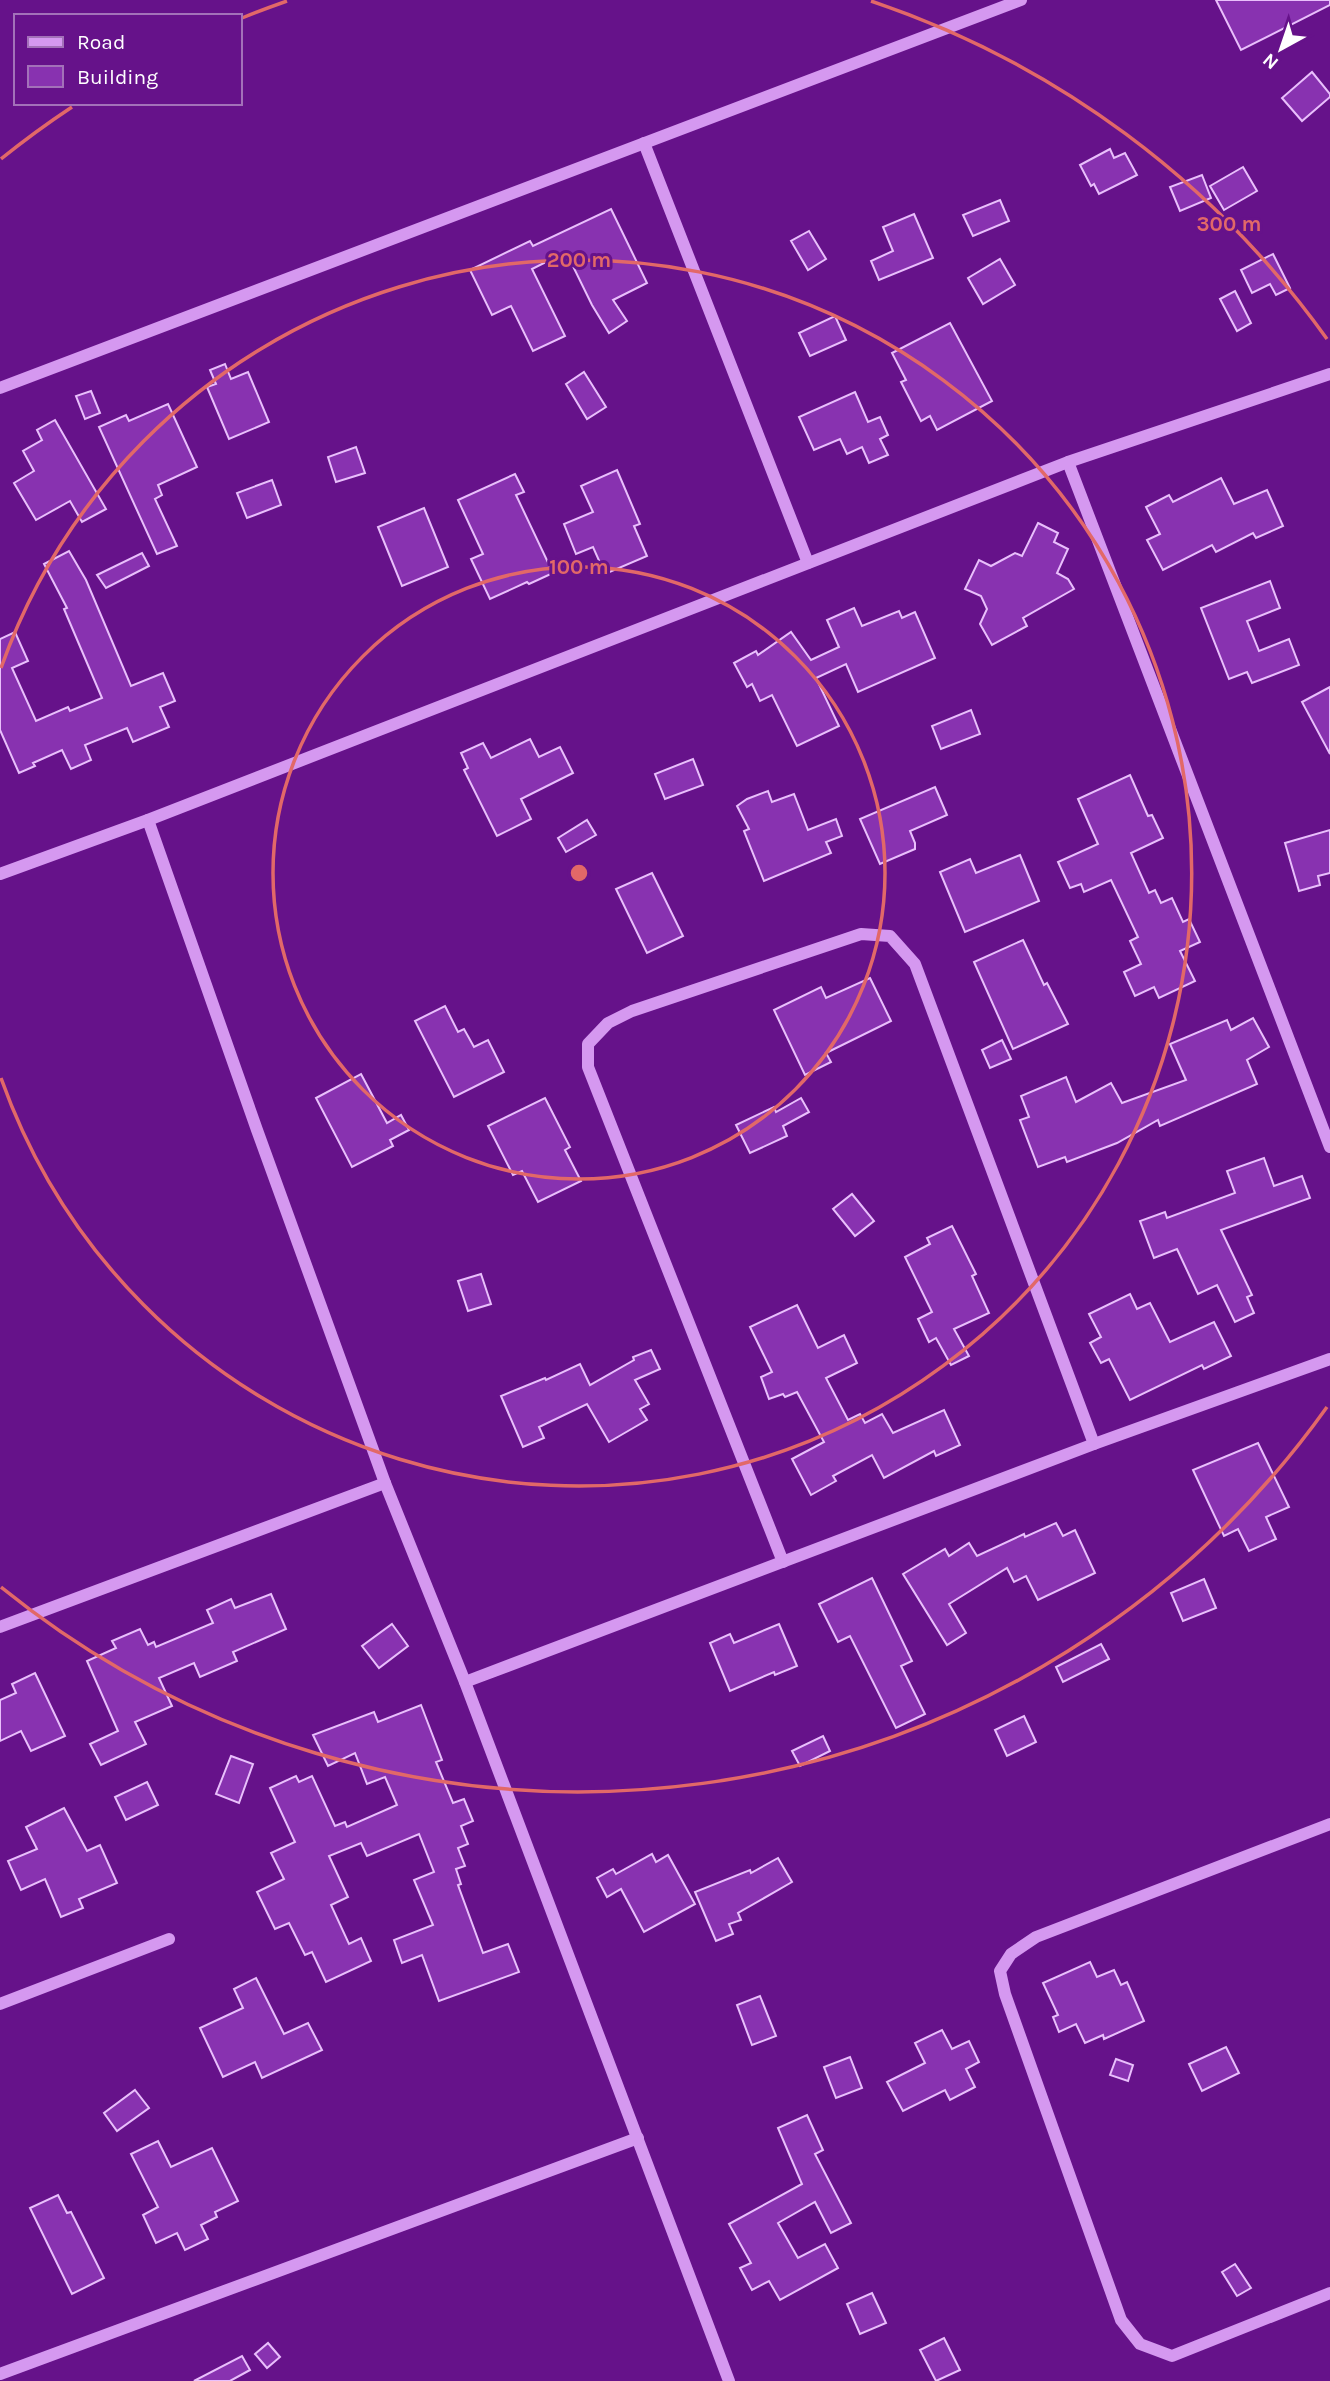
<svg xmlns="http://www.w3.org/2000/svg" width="1330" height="2381" viewBox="0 0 1330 2381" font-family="Karla,sans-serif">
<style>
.building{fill:#8832b0;stroke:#e9bffc;stroke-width:2}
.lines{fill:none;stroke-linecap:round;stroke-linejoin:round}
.minor{stroke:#d598f0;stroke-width:12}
.ring{fill:none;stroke:#e26868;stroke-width:3.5}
.centre{fill:#e26868;stroke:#66128a;stroke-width:3.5}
.ring-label{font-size:21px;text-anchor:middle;font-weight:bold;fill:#e26868;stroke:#66128a;stroke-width:6;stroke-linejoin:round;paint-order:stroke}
</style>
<rect width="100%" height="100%" fill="#66128a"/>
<g class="building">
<polygon points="1216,0 1330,0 1330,5 1241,50"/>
<polygon points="1312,72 1330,94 1330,97 1302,121 1282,98"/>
<polygon points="1110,149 1114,158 1125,153 1137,175 1099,194 1094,184 1091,186 1080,165"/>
<polygon points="1243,167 1257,191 1224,210 1210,186"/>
<polygon points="1202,175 1211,198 1180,211 1170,187"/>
<polygon points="1000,200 1009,221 973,236 963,215"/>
<polygon points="611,209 647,283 613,300 627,321 609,333 592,305 566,252 532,269 565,336 533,351 511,306 492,315 470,270 530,241 533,246"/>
<polygon points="914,214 933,258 879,280 871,261 893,251 883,227"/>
<polygon points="809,231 826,259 808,270 791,241"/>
<polygon points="1273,254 1290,288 1276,295 1270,284 1252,293 1241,270"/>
<polygon points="1000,259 1015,285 983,304 968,278"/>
<polygon points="1235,291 1251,323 1237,331 1220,299"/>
<polygon points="835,316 846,340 810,356 799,333"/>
<polygon points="950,323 992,401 937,430 930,416 921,421 901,382 906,380 892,353"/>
<polygon points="225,364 231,379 248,372 269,422 229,439 207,387 216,384 210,370"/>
<polygon points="584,372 606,407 587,419 566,384"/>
<polygon points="91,391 100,413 85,419 76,396"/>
<polygon points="855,392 868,422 880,417 888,435 880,439 888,455 869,463 862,447 847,454 840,439 814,450 799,417"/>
<polygon points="168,404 197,467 158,485 162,495 155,499 177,546 157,554 99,427 126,415 129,421"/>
<polygon points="55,420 106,509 82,522 70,501 36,520 14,483 34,471 23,451 42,440 37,430"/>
<polygon points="356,447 365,473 336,482 328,457"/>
<polygon points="617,470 640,524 634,526 647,556 605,574 593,547 576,554 564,524 593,512 581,486"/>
<polygon points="515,474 524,492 516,495 553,573 529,584 527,582 490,599 471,559 483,554 458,500"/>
<polygon points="1221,478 1234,504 1267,490 1283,526 1256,538 1253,533 1216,552 1212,545 1163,570 1147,540 1160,534 1146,507 1169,495 1173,502"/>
<polygon points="272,480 281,505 247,518 237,493"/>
<polygon points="424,508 448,567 402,586 378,527"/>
<polygon points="1038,523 1058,533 1054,542 1068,549 1057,573 1068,579 1074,589 1023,618 1027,626 992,645 980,624 987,609 981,596 965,589 979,560 991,566 1015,553 1022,556"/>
<polygon points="69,551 86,580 131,686 163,673 175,701 160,707 169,727 133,742 127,728 85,745 91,760 71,769 62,750 33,763 35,766 19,773 0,730 0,639 15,632 28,661 12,668 36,721 68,707 70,711 102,698 64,609 67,608 44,564"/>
<polygon points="142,553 149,566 106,588 97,575"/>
<polygon points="1270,581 1280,608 1247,621 1259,651 1289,639 1299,665 1252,683 1247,672 1229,679 1201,608"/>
<polygon points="854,608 862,626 899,611 902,618 915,612 935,658 858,692 846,664 816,678 839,726 797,746 772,695 760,701 752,684 747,687 734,663 756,651 758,655 791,632 811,660 839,647 827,620"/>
<polygon points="1330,687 1330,754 1302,702"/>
<polygon points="971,710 980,734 941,749 932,726"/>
<polygon points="530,739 539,757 560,747 573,773 521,799 531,819 497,836 464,770 468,768 461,753 483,743 491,758"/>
<polygon points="693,759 703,785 665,799 655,774"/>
<polygon points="1130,775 1148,816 1152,815 1163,838 1131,853 1149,893 1155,890 1161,903 1172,898 1183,922 1189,919 1200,942 1180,951 1195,981 1159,998 1154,987 1135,996 1124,972 1141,964 1130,941 1138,937 1111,880 1084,892 1081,884 1070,888 1058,862 1098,844 1078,799"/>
<polygon points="935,787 947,815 910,831 915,843 915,849 880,864 860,819"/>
<polygon points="768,791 772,802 794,794 808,830 836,819 842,836 826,842 831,853 764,881 744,831 749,829 737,806 747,799"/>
<polygon points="587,820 596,835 566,852 558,838"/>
<polygon points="1330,830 1330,873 1318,876 1320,885 1299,891 1285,843"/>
<polygon points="1020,855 1039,901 965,932 940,872 970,859 976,873"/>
<polygon points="652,873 683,936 647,953 616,889"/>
<polygon points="1023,940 1044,985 1047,983 1068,1024 1013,1049 974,962"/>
<polygon points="870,978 891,1021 826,1053 831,1062 805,1075 774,1010 821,987 826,998"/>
<polygon points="445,1006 458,1032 464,1029 474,1047 488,1040 504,1072 454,1097 415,1021"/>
<polygon points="1253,1018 1269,1047 1247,1060 1257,1084 1160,1126 1158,1120 1117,1143 1067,1162 1065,1157 1038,1167 1020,1120 1029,1117 1021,1096 1066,1077 1076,1102 1111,1083 1122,1103 1186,1080 1170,1044 1227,1020 1231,1030"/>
<polygon points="1002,1040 1011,1059 990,1068 982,1050"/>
<polygon points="361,1074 387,1123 401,1115 409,1130 390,1140 393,1146 352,1167 316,1098"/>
<polygon points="545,1098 570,1147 565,1150 581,1181 538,1202 522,1171 513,1175 488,1126"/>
<polygon points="801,1098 809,1112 783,1126 787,1136 750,1153 736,1125 774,1107 776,1112"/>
<polygon points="1264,1158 1274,1186 1302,1176 1310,1198 1221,1230 1252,1295 1247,1297 1254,1313 1235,1322 1217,1285 1198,1294 1177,1249 1154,1258 1140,1221 1165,1212 1167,1218 1235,1193 1227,1171"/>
<polygon points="852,1194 874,1221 855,1236 833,1209"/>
<polygon points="952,1226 976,1274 972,1276 989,1313 954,1329 969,1356 951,1365 936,1338 929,1342 918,1319 932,1312 905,1257 930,1244 927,1238"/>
<polygon points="481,1274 491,1304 468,1311 458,1281"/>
<polygon points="1130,1294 1137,1309 1150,1303 1170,1342 1214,1322 1231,1356 1204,1369 1202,1365 1130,1400 1109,1359 1101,1363 1090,1343 1101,1337 1089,1314"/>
<polygon points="797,1305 818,1348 844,1335 857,1363 826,1378 848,1420 860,1414 865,1423 882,1414 893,1433 944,1410 960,1445 936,1456 934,1451 884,1478 872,1455 833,1476 836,1481 811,1495 792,1459 824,1442 797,1392 785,1397 783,1394 769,1399 761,1377 772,1372 750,1327"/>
<polygon points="651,1350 660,1369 635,1380 649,1404 640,1409 647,1420 609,1442 587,1404 539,1427 544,1438 523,1447 501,1396 545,1378 546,1380 580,1364 590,1385 634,1360 633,1357"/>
<polygon points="1258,1443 1289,1507 1266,1517 1276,1539 1249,1551 1238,1529 1224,1536 1193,1470"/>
<polygon points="1056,1523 1063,1536 1075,1530 1095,1573 1038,1600 1026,1576 1014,1582 1007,1568 949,1604 966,1633 947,1645 903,1574 945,1549 949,1556 969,1543 977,1556 1024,1534 1025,1537"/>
<polygon points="872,1578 912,1661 901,1666 925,1714 896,1728 850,1636 838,1642 819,1604"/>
<polygon points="1204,1579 1216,1608 1183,1621 1171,1593"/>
<polygon points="271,1594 286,1629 233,1652 237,1661 200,1677 194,1663 159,1678 172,1706 135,1722 146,1744 101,1765 90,1744 118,1731 87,1661 116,1648 112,1641 140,1629 148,1645 154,1642 156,1647 213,1623 207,1610 231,1599 235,1608"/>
<polygon points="392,1624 408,1646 379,1668 362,1646"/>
<polygon points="779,1624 797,1666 775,1675 774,1672 730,1691 710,1643 730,1634 734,1643"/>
<polygon points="1101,1644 1109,1659 1063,1682 1056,1667"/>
<polygon points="35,1673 65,1736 31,1751 21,1731 0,1741 0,1700 16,1693 12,1684"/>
<polygon points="421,1705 442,1760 436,1762 453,1803 464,1799 473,1821 461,1826 468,1844 458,1848 465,1866 456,1869 461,1884 458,1885 483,1953 508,1944 519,1972 439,2001 422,1955 402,1963 394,1940 433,1925 414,1880 434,1872 419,1834 367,1856 361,1843 329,1856 348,1897 331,1905 349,1944 361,1938 371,1961 326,1982 312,1952 305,1955 289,1923 275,1929 257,1892 284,1879 271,1853 295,1842 270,1788 296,1776 299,1782 312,1776 335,1826 345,1822 347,1827 397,1805 385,1777 367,1784 355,1753 328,1766 313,1735 374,1712 378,1722"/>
<polygon points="1024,1716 1036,1742 1007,1756 995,1730"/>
<polygon points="823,1736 830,1751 800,1766 792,1751"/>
<polygon points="231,1756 253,1764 239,1803 216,1794"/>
<polygon points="147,1782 158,1805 126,1820 115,1797"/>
<polygon points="64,1808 87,1851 100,1845 117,1883 79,1899 83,1908 61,1917 45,1879 21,1890 8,1861 37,1849 26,1827"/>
<polygon points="652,1854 656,1862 668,1855 695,1904 644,1932 621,1889 607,1897 597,1878 613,1869 616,1874"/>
<polygon points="778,1858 792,1882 738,1913 741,1920 729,1924 733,1934 716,1941 695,1892 750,1870 751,1873"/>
<polygon points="1090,1962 1097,1977 1114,1970 1121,1985 1127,1982 1144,2021 1104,2039 1103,2035 1085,2043 1076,2024 1059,2032 1053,2017 1058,2015 1043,1983"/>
<polygon points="256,1978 284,2034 308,2023 322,2050 262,2078 255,2062 223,2077 200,2028 243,2008 234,1989"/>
<polygon points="760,1996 776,2036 752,2045 737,2005"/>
<polygon points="942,2030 952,2049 969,2041 979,2062 966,2069 975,2087 950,2100 945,2090 903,2111 887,2082 925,2063 915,2043"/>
<polygon points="1226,2047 1239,2073 1202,2091 1189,2064"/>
<polygon points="850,2057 862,2088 836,2098 824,2067"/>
<polygon points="1116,2059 1133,2065 1128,2081 1110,2075"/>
<polygon points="135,2090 149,2108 117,2131 104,2113"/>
<polygon points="807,2115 823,2150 815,2154 851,2223 831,2233 815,2202 778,2223 798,2258 825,2244 838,2268 780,2300 769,2281 752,2290 740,2268 751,2263 729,2224 802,2184 778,2128"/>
<polygon points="158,2141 171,2167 212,2148 238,2201 215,2212 217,2217 201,2225 208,2239 185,2250 177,2233 156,2243 143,2215 158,2207 131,2154"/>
<polygon points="58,2195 67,2213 71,2212 104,2278 72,2294 30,2208"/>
<polygon points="1235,2264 1251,2288 1237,2296 1222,2272"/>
<polygon points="872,2293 886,2323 860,2334 847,2304"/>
<polygon points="944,2338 960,2370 936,2381 920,2350"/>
<polygon points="268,2343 280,2357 267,2368 255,2354"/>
<polygon points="242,2356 250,2370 230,2381 194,2381"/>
</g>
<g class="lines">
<g class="minor">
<polyline points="644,143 808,563"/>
<polyline points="0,388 1021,0"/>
<polyline points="1068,462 1330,1147"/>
<polyline points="148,820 257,1130 385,1483 465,1682 729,2381"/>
<polyline points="0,874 148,820 1068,462 1330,374"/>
<polyline points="783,1562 588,1067 588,1044 608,1023 632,1011 861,934 890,936 915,964 1094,1444"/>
<polyline points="0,1627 385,1483"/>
<polyline points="465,1682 1094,1444 1330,1359"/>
<polyline points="1330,1824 1036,1937 1011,1954 1000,1971 1005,1994 1121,2320 1140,2344 1172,2356 1330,2293"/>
<polyline points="0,2004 169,1939"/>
<polyline points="0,2374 638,2138"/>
</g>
</g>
<g class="ring">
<circle cx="579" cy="873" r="306"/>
<path d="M1 668A613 613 0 1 1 1 1078"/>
<path d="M1327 1407A919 919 0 0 1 1 1587M1 159A919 919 0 0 1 72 107M242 18A919 919 0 0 1 287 1M871 1A919 919 0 0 1 1327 339"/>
</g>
<circle cx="579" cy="873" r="10" class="centre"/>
<g class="ring-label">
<text x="1229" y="231">300 m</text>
<text x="579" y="267">200 m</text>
<text x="579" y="574">100 m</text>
</g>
<rect x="14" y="14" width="228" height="91" fill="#66128a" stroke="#a371b9" stroke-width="2"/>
<rect x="28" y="37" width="35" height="10" fill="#d598f0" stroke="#a371b9" stroke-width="2"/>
<text x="77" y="49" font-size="21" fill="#ffffff">Road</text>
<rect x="28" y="66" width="35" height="21" fill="#8832b0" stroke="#a371b9" stroke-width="2"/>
<text x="77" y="84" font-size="21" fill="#ffffff">Building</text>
<g transform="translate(1281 49) rotate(220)" stroke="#66128a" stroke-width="5" paint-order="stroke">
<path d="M0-5L12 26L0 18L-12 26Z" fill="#ffffff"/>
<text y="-10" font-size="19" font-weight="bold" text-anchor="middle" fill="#ffffff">N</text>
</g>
</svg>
